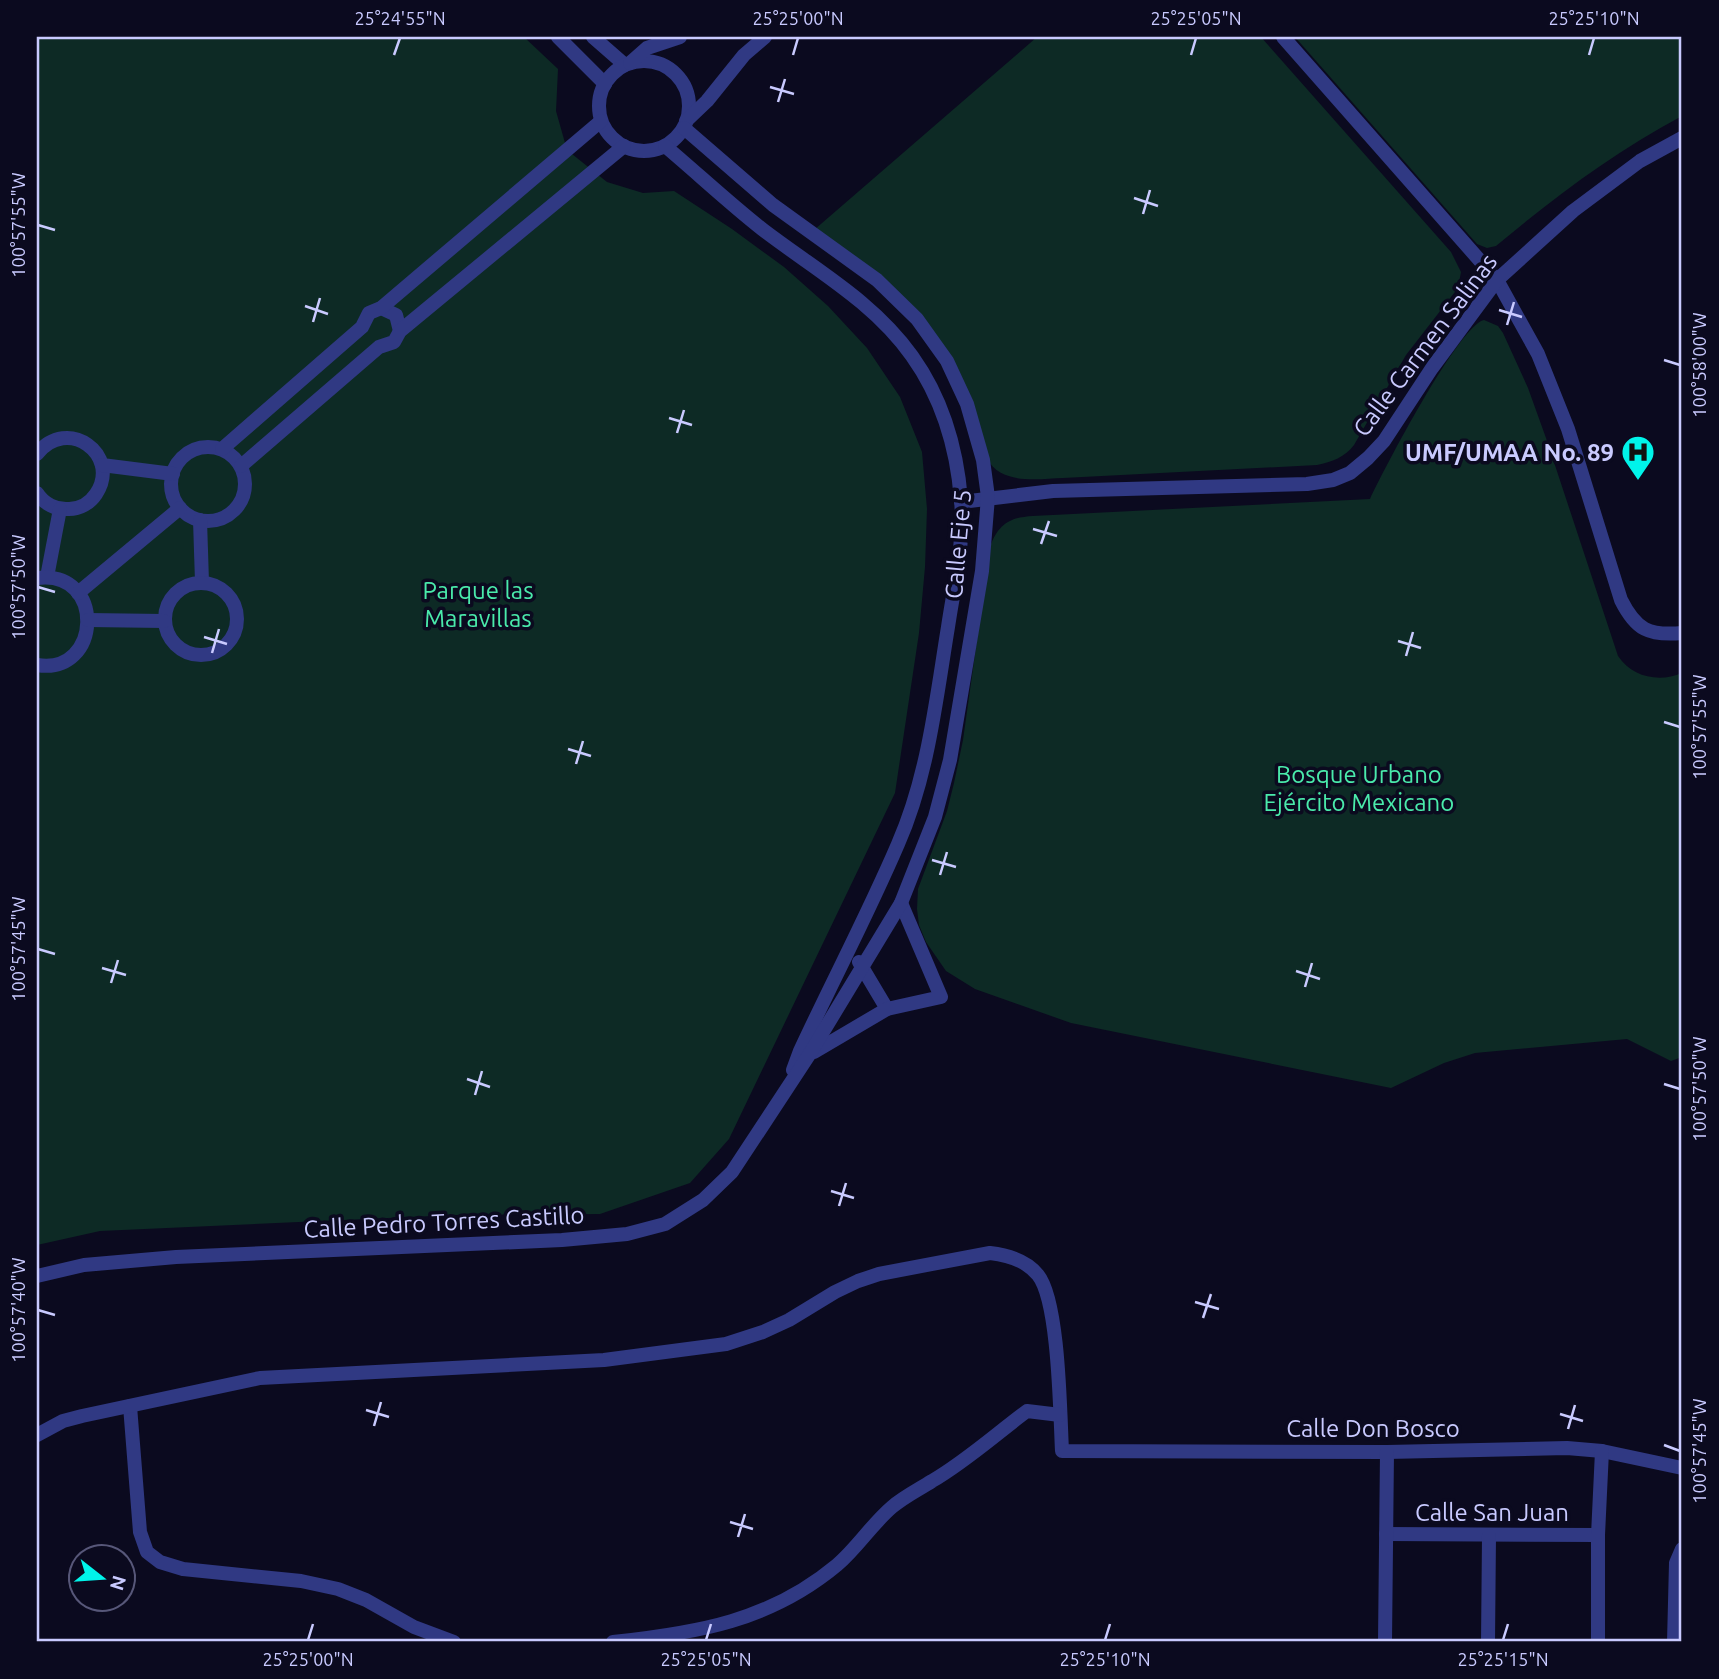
<svg xmlns="http://www.w3.org/2000/svg" width="1719" height="1679" viewBox="0 0 1719 1679" font-family="Ubuntu,sans-serif">
<style>
.green{fill:#0d2a25}
.lines{fill:none;stroke-linecap:round;stroke-linejoin:round}
.street{stroke:#303983;stroke-width:14}
.ticks{fill:none;stroke:#c9caff;stroke-width:2.5}
.labels{text-anchor:middle;dominant-baseline:central;stroke-width:7;stroke-linejoin:round;paint-order:stroke}
.street-label{font-size:24px;fill:#c9caff;stroke:#0b0a1f}
.poi-label{font-size:24px;font-weight:bold;fill:#c9caff;stroke:#0b0a1f;text-anchor:end}
.park-label{font-size:24px;fill:#4aeaab;stroke:#0b0a1f}
.neatline{fill:none;stroke:#c9caff;stroke-width:2.5}
.ticks-label{font-size:18px;text-anchor:middle;fill:#c9caff}
</style>
<rect width="100%" height="100%" fill="#0b0a1f"/>
<g class="green">
<polygon points="37,37 524,37 558,69 556,111 567,150 607,182 643,193 674,191 732,229 784,267 828,306 867,348 900,397 922,452 927,509 925,567 919,633 895,793 729,1139 690,1183 600,1214 455,1215 100,1231 37,1245"/>
<path d="M1037,37H1261L1451,252L1461,272L1458,288L1406,355L1354,445C1345,457 1332,462 1317,465L1063,478C1037,479 1002,485 987,459L932,335L814,230Z"/>
<path d="M1295,37H1682V116C1614,152 1555,197 1496,246L1487,248L1477,244Z"/>
<path d="M1484,320L1498,326L1503,333L1528,388L1546,438L1618,656C1632,677 1659,683 1682,673V1057L1671,1061L1627,1039L1475,1053L1444,1063L1391,1088L1071,1023L975,989L946,971L926,942L919,925L917,909L918,889L947,811L954,783L963,740L990,547C1002,513 1023,517 1053,515L1370,499C1383,471 1459,325 1484,320Z"/>
</g>
<g class="lines">
<g class="street">
<polyline points="558,37 605,84"/>
<polyline points="593,37 625,65"/>
<path d="M1283,37L1497,280L1538,354L1568,429L1621,600C1636,630 1649,636 1682,633"/>
<circle cx="644" cy="106" r="45"/>
<polyline points="630,63 647,48 680,37"/>
<polyline points="686,121 707,101 744,55 765,37"/>
<path d="M665,146C697,173 729,203 762,229C814,269 873,301 912,356C942,398 957,449 961,500C965,541 954,586 948,627C936,700 928,776 898,844C868,914 832,982 800,1051L793,1070"/>
<polyline points="381,308 396,315 400,331"/>
<circle cx="208" cy="484" r="37"/>
<polyline points="222,449 362,327 369,313 381,308 601,121"/>
<path d="M37,454C67,415 122,455 96,494C90,503 80,509 69,509C56,510 44,504 37,493"/>
<polyline points="102,465 173,474"/>
<polyline points="241,466 379,347 394,342 400,331 624,146"/>
<polyline points="961,502 1053,491 1307,484 1333,480 1350,473 1368,458 1384,441 1432,368 1497,280 1573,211 1640,161 1682,138"/>
<polyline points="200,520 202,582"/>
<polyline points="47,577 60,509"/>
<path d="M37,578C106,569 102,676 37,665"/>
<circle cx="201" cy="619" r="36"/>
<polyline points="78,593 180,508"/>
<polyline points="88,620 164,621"/>
<polyline points="859,962 887,1009"/>
<polyline points="814,1052 887,1009 941,997 901,903"/>
<polyline points="37,1276 84,1265 176,1257 562,1240 627,1234 665,1224 703,1200 732,1172 809,1055 901,903 935,817 950,760 982,571 988,497 983,460 967,404 947,361 917,319 877,280 773,205 684,128"/>
<polyline points="130,1406 140,1532 147,1552 160,1562 183,1569 301,1581 338,1589 366,1600 414,1627 454,1642"/>
<path d="M37,1435L63,1421L82,1416L260,1378L604,1360L726,1344L763,1332L789,1320L835,1292L858,1281L879,1274L990,1253C1008,1255 1026,1260 1038,1275C1059,1301 1060,1413 1062,1451L1387,1452L1567,1448L1602,1451L1682,1468"/>
<polyline points="1386,1534 1598,1535"/>
<path d="M613,1642C697,1633 770,1621 837,1565C857,1548 872,1524 892,1507C905,1496 918,1490 932,1481C965,1462 996,1434 1027,1411L1060,1415"/>
<polyline points="1385,1642 1387,1452"/>
<polyline points="1488,1642 1489,1536"/>
<polyline points="1598,1642 1598,1535 1602,1451"/>
<polyline points="1674,1642 1676,1563 1682,1549"/>
</g>
</g>
<path class="ticks" d="M394,55L400,38M793,55L798,38M1191,55L1196,38M1589,55L1594,38M770,87L794,94M778,102L785,79M1134,198L1158,206M1143,214L1150,190M38,225L55,230M305,306L328,314M1499,310L1522,317M313,322L320,298M1507,325L1514,302M1664,360L1680,365M669,418L692,425M677,433L684,410M1033,529L1057,536M1041,544L1049,521M38,587L55,592M204,637L227,644M1398,641L1421,648M212,653L219,629M1406,656L1413,632M1664,722L1680,727M568,749L591,756M576,764L583,741M932,860L956,867M940,875L947,852M38,949L55,954M102,968L126,975M1296,971L1320,979M111,983L118,960M1305,987L1312,963M467,1079L490,1087M1664,1084L1680,1089M475,1095L482,1071M831,1191L854,1198M839,1206L846,1183M1195,1302L1219,1309M38,1310L55,1315M1203,1318L1211,1294M366,1410L389,1417M1560,1414L1583,1421M374,1426L381,1402M1568,1429L1575,1405M1664,1445L1680,1451M730,1522L753,1529M738,1537L745,1514M308,1640L313,1624M706,1640L711,1624M1105,1640L1110,1624M1503,1640L1508,1624"/>
<defs>
<symbol id="hospital-pin" viewBox="-11 -11 22 30"><path d="M0 17L-7.5 6A9.5 9.5 0 1 1 7.5 6Z" fill="#00f4ea" stroke="#0b0a1f"/><path d="M-5-5h3v3.5h4V-5h3V5h-3V1.5h-4V5h-3Z" fill="#111"/></symbol>
</defs>
<g fill-rule="evenodd">
<use href="#hospital-pin" x="1619" y="433" width="38" height="52"/>
</g>
<g class="labels">
<g class="street-label">
<text transform="translate(1425 345) rotate(-53)">Calle Carmen Salinas</text>
<text transform="translate(958 544) rotate(-85)">Calle Eje 5</text>
<text transform="translate(444 1222) rotate(-3)">Calle Pedro Torres Castillo</text>
<text x="1373" y="1428">Calle Don Bosco</text>
<text x="1492" y="1512">Calle San Juan</text>
</g>
<g class="poi-label">
<text x="1614" y="452">UMF/UMAA No. 89</text>
</g>
<g class="park-label">
<text x="478" y="590">Parque las<tspan x="478" dy="28">Maravillas</tspan></text>
<text x="1359" y="774">Bosque Urbano<tspan x="1359" dy="28">Ejército Mexicano</tspan></text>
</g>
</g>
<rect width="1719" height="1679" fill="none" stroke="#0b0a1f" stroke-width="77"/>
<g transform="translate(102 1578) rotate(107)"><circle r="33" fill="#0b0a1f" stroke="#575779" stroke-width="2"/>
<path d="M0-5L12 26L0 18L-12 26Z" fill="#00f4ea"/>
<text y="-10" font-size="19" font-weight="bold" text-anchor="middle" fill="#c9caff">N</text>
</g>
<rect x="38" y="38" width="1642" height="1602" class="neatline"/>
<g class="ticks-label">
<text x="400" y="25">25°24'55"N</text>
<text x="798" y="25">25°25'00"N</text>
<text x="1196" y="25">25°25'05"N</text>
<text x="1594" y="25">25°25'10"N</text>
<text transform="translate(19 225) rotate(-90)" y="6">100°57'55"W</text>
<text transform="translate(1700 365) rotate(-90)" y="6">100°58'00"W</text>
<text transform="translate(19 587) rotate(-90)" y="6">100°57'50"W</text>
<text transform="translate(1700 727) rotate(-90)" y="6">100°57'55"W</text>
<text transform="translate(19 949) rotate(-90)" y="6">100°57'45"W</text>
<text transform="translate(1700 1089) rotate(-90)" y="6">100°57'50"W</text>
<text transform="translate(19 1310) rotate(-90)" y="6">100°57'40"W</text>
<text transform="translate(1700 1451) rotate(-90)" y="6">100°57'45"W</text>
<text x="308" y="1666">25°25'00"N</text>
<text x="706" y="1666">25°25'05"N</text>
<text x="1105" y="1666">25°25'10"N</text>
<text x="1503" y="1666">25°25'15"N</text>
</g>
</svg>
